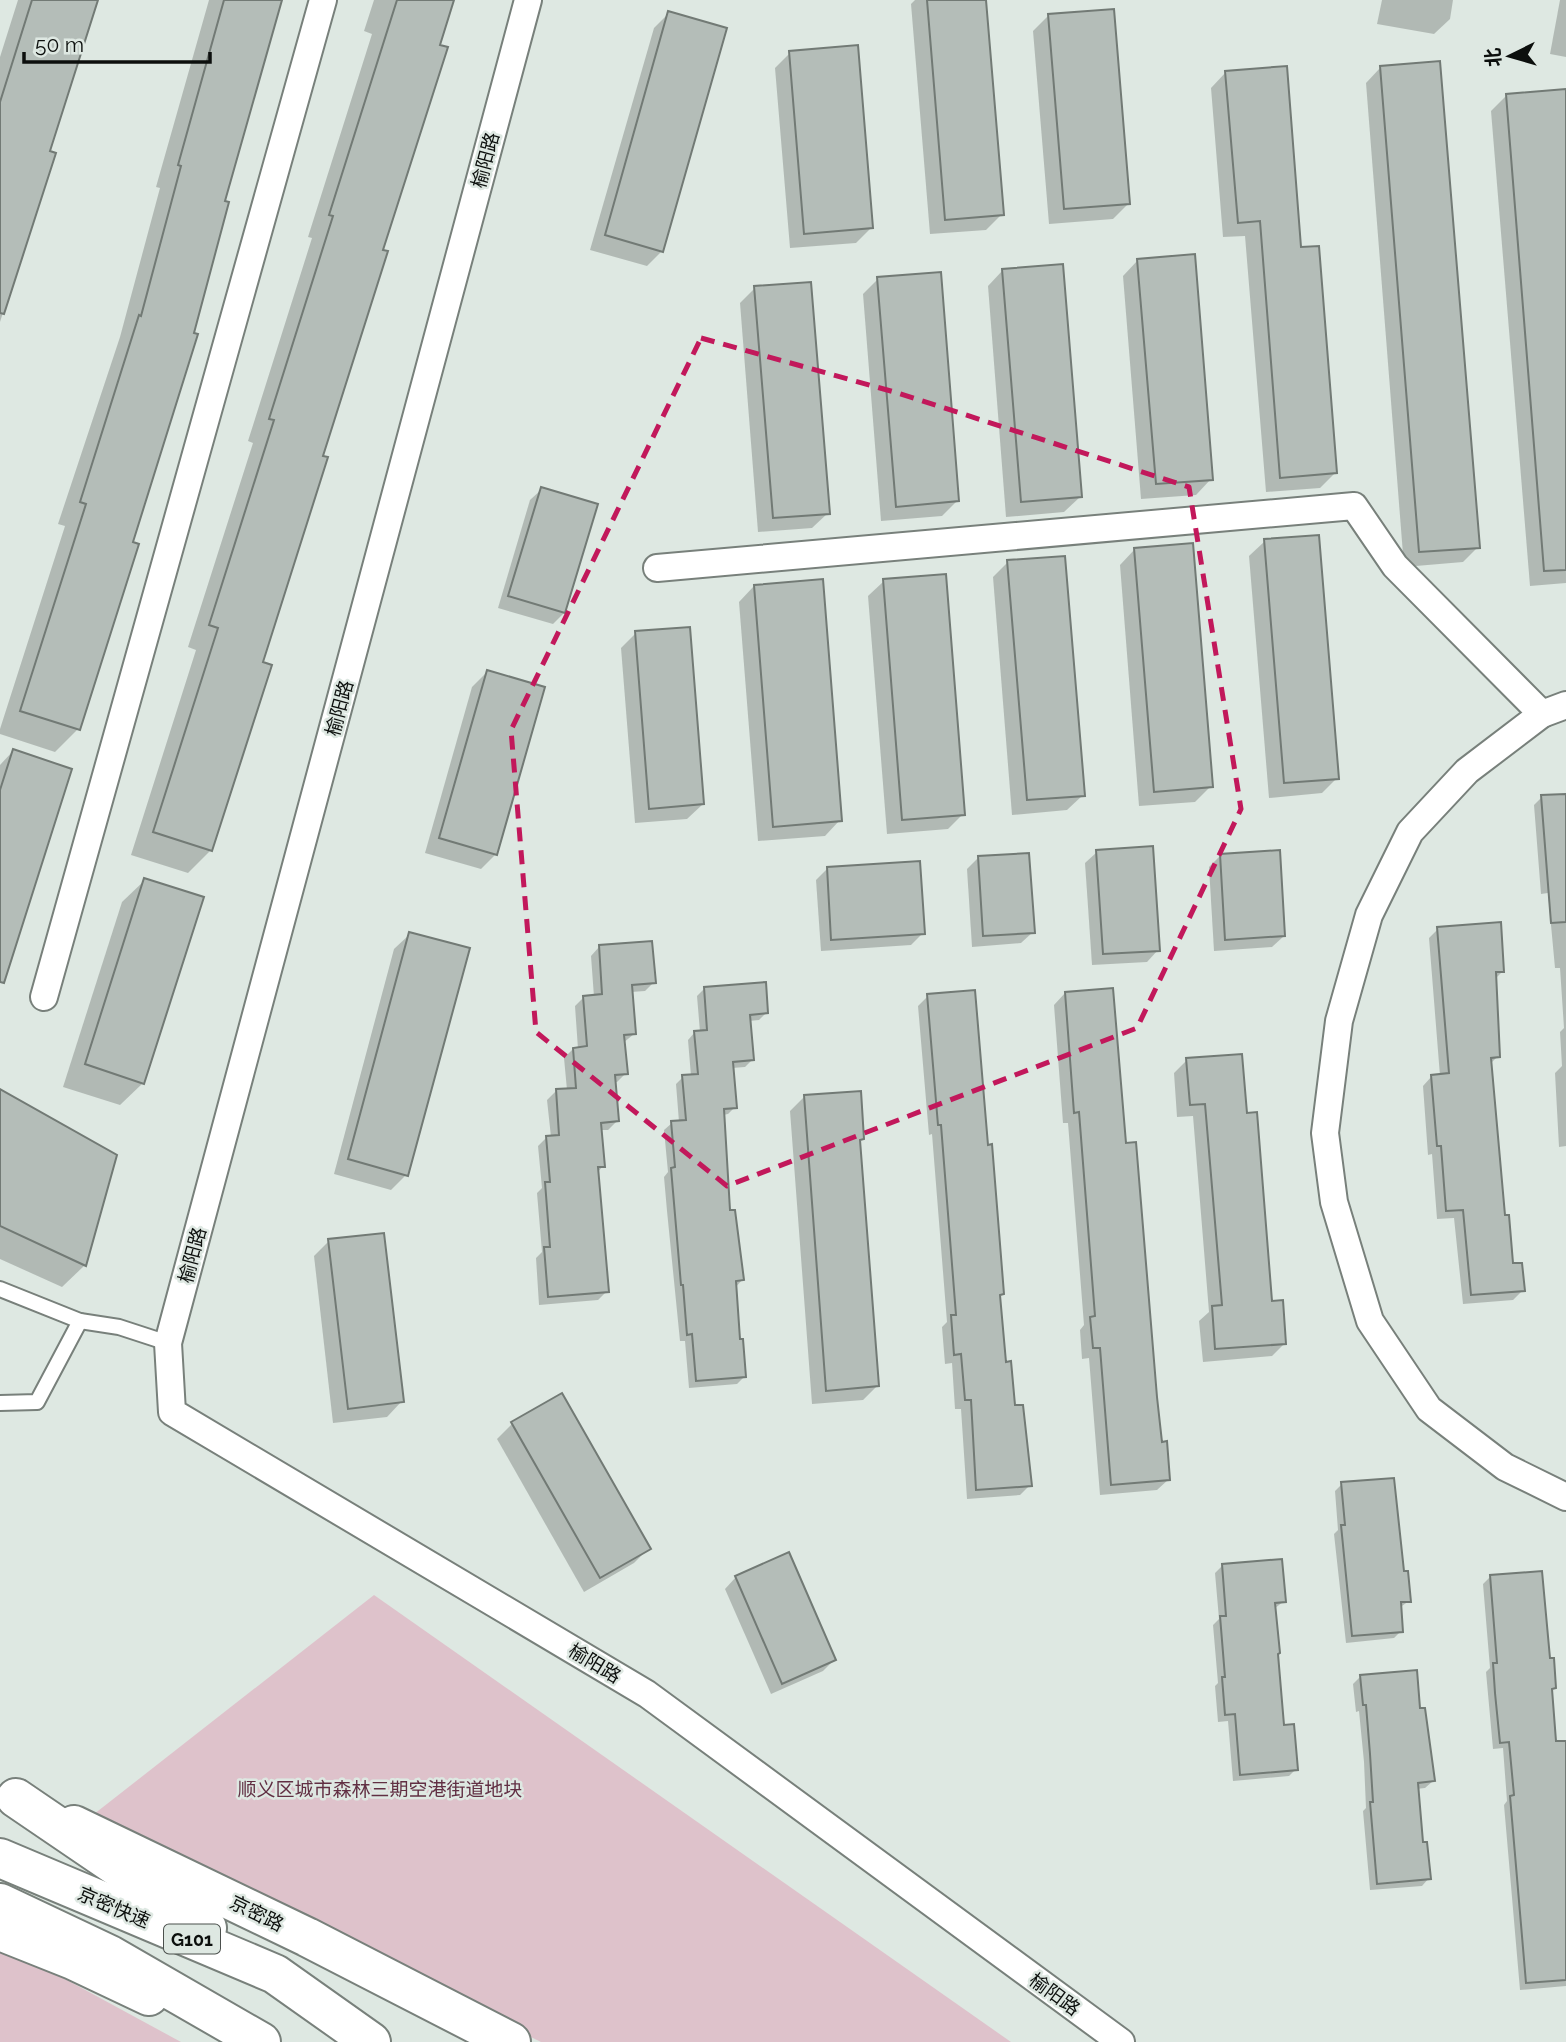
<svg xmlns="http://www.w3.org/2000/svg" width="1566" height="2042" viewBox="0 0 1566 2042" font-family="Raleway,'Noto Sans SC',sans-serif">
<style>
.green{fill:#dec2cb}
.shadow{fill:#0003}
.building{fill:#b4bdb8;stroke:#727a75;stroke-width:2}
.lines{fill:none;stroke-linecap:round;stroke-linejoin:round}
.lane-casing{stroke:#78807b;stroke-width:18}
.street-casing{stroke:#78807b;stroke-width:30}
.secondary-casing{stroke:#78807b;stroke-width:42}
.highway-casing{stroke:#78807b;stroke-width:42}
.lane{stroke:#fff;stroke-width:14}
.street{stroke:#fff;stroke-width:26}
.secondary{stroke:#fff;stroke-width:38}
.highway{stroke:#fff;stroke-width:38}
.marked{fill:none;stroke:#c2185b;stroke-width:5;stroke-dasharray:14 9;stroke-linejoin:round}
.labels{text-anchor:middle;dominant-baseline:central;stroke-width:5;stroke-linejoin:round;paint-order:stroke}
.shield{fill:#dee8e2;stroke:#4b504d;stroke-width:2}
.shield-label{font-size:18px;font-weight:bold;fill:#0c0f0d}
.street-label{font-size:19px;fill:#0c0f0d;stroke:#dee8e2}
.park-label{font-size:19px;fill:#612f43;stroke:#dee8e2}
</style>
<rect width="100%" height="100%" fill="#dee8e2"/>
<g class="green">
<polygon points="374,1595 1011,2042 541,2042 89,1818"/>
<polygon points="0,1947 43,1967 181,2042 0,2042"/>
</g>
<g class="shadow">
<polygon points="18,0 96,0 48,152 53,154 0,322 0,57"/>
<polygon points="209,0 280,0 78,729 55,752 0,734 0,729 65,526 58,524 120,337 160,188 156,187"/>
<polygon points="374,0 452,0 261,663 211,850 188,873 131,855 196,650 188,647 253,443 248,441 312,238 308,237 372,34 364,31"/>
<polygon points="915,0 984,0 1002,214 986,230 930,234 911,4"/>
<polygon points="1382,0 1453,0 1450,19 1434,34 1377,24"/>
<polygon points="1560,0 1566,0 1566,57 1550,54"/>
<polygon points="669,13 662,251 647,266 590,250 654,28"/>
<polygon points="1049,15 1128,204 1113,219 1049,224 1033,31"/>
<polygon points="790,53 871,228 856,243 790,248 775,68"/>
<polygon points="1381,67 1478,547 1463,562 1404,567 1366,83"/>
<polygon points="1226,72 1335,473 1320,488 1266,492 1245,236 1223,237 1211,88"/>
<polygon points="1566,91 1566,583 1530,586 1491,111 1507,95"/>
<polygon points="1138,260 1211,479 1196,495 1141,499 1123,276"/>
<polygon points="1003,270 1080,497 1064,512 1006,517 988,286"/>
<polygon points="878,279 957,501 942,516 881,521 863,294"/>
<polygon points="755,288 828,513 812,528 758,532 740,303"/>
<polygon points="542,489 564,613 553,624 498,608 530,500"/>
<polygon points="1265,541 1337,778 1322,793 1269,798 1249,556"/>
<polygon points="1135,549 1211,786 1195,802 1139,806 1120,565"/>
<polygon points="1008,562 1083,795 1067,810 1012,815 993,577"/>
<polygon points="884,581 963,814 948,829 887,834 868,596"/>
<polygon points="754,586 840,820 825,836 758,841 739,602"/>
<polygon points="636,633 703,804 687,819 635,823 621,648"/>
<polygon points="487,672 496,854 481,869 425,853 472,687"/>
<polygon points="13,751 0,966 0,765"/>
<polygon points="1566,796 1566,1146 1559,1147 1555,1073 1562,1066 1560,1032 1564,1028 1560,968 1555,968 1548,893 1541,894 1534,805 1542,797"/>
<polygon points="1097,852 1158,950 1147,962 1092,965 1085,863"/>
<polygon points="1220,856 1284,936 1272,947 1214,951 1209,867"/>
<polygon points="978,858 1033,932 1021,943 972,947 967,869"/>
<polygon points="827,869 923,933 911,945 821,951 816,880"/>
<polygon points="145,880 143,1083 120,1105 63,1087 122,902"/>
<polygon points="1438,929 1503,971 1495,979 1498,1056 1489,1065 1503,1217 1511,1265 1523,1290 1513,1300 1463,1304 1454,1218 1437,1219 1432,1154 1428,1155 1423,1086 1432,1076 1440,1076 1429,938"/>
<polygon points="410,934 406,1175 391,1190 334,1174 394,949"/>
<polygon points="599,947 654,982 645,991 631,992 634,1034 623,1043 626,1073 617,1082 613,1082 617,1121 608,1130 600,1130 603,1166 597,1173 607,1291 598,1300 539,1305 536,1258 542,1252 537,1193 542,1188 538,1146 547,1137 551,1137 547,1100 556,1091 567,1090 564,1058 573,1049 578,1049 575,1006 584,997 594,997 591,956"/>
<polygon points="705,988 767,1012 759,1020 749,1021 752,1060 745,1067 732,1068 735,1107 728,1114 723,1115 729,1212 742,1280 735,1288 739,1341 744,1377 737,1384 689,1388 685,1341 680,1341 667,1211 664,1177 668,1172 664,1130 672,1123 679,1122 676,1084 683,1077 691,1076 688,1040 695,1032 700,1032 697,996"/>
<polygon points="1065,993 1124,1145 1161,1444 1169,1479 1157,1490 1100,1495 1089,1358 1082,1359 1080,1330 1084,1325 1068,1123 1063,1123 1054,1005"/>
<polygon points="928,996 986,1147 1003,1294 999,1297 1004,1364 1030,1485 1020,1495 967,1499 961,1409 955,1409 952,1363 945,1364 942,1327 947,1322 932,1134 929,1135 918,1006"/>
<polygon points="1187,1060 1245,1115 1271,1303 1285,1343 1272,1356 1203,1362 1199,1321 1209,1312 1193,1116 1177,1117 1174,1073"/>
<polygon points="0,1090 85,1265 62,1287 0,1259"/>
<polygon points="804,1097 863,1138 858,1143 878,1385 863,1400 812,1404 790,1111"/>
<polygon points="329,1241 402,1401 387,1417 333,1423 314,1256"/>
<polygon points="512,1424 649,1548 634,1563 584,1592 497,1439"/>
<polygon points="1342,1484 1402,1573 1409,1601 1399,1608 1401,1631 1394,1638 1346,1643 1334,1534 1338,1530 1335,1491"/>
<polygon points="1222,1566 1284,1601 1274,1609 1282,1727 1296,1769 1289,1776 1233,1781 1228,1721 1218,1722 1215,1686 1218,1683 1213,1625 1219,1619 1215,1573"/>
<polygon points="736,1577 834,1660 823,1671 771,1694 725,1589"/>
<polygon points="1490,1577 1548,1660 1555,1687 1550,1692 1555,1743 1566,1742 1566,1986 1520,1990 1504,1805 1507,1801 1503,1748 1493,1749 1486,1672 1490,1668 1483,1584"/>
<polygon points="1361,1676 1433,1781 1425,1788 1416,1789 1421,1844 1429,1878 1422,1886 1370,1890 1363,1811 1366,1808 1364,1762 1359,1711 1356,1712 1353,1684"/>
</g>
<g class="building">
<polygon points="32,0 98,0 50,151 56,153 4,314 0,313 0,102"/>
<polygon points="224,0 282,0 225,201 229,202 194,333 198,334 133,542 139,544 80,730 20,711 86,504 80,502 139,315 141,316 181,166 178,165"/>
<polygon points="397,0 454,0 440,45 448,47 383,250 388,251 323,456 328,457 263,662 272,665 212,851 153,832 218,628 209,625 274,420 269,419 333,216 329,215"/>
<polygon points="927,0 986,0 1004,215 945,220"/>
<polygon points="1114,9 1130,204 1064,209 1048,14"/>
<polygon points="668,11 727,28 663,252 605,235"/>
<polygon points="858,45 873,228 804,234 789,51"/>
<polygon points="1440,61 1480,548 1419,552 1380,66"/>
<polygon points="1287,66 1301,247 1319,246 1337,473 1280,478 1260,221 1238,223 1225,71"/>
<polygon points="1566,89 1566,570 1544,571 1506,94"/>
<polygon points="1195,254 1213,480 1156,484 1137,259"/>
<polygon points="1063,264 1082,497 1021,502 1002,269"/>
<polygon points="941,272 959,501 896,507 877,277"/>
<polygon points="811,282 830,514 773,518 754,286"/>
<polygon points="541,487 598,504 565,613 508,596"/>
<polygon points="1319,535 1339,779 1284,783 1264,539"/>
<polygon points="1193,543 1213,787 1154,792 1134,548"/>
<polygon points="1065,556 1085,796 1027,800 1007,560"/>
<polygon points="946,574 965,815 902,820 883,579"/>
<polygon points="823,579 842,821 773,827 754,585"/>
<polygon points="690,627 704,804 649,809 635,631"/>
<polygon points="487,670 545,687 497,855 439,838"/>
<polygon points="13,749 72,769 4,983 0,982 0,790"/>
<polygon points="1566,794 1566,922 1551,923 1541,795"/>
<polygon points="1153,846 1160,951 1103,954 1096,850"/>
<polygon points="1280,850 1285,936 1225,940 1220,854"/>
<polygon points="1029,853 1035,933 983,936 978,856"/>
<polygon points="920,861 925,934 831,940 827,867"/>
<polygon points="144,878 204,897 144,1084 85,1064"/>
<polygon points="1501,922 1504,972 1496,972 1500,1057 1491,1058 1505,1215 1509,1215 1513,1263 1522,1263 1525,1291 1471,1295 1463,1210 1446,1211 1441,1146 1437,1146 1431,1075 1449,1073 1437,927"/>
<polygon points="409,932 470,948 408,1176 348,1159"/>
<polygon points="652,941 656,983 632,985 636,1034 624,1035 628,1074 615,1075 619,1121 601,1123 605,1167 598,1167 609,1292 548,1297 544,1247 550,1247 545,1182 550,1182 546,1136 559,1135 556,1089 576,1088 573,1048 587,1046 583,996 602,994 599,945"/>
<polygon points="766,982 768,1013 750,1015 754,1060 733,1062 737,1108 724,1109 730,1210 735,1210 744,1280 736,1281 740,1339 743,1339 746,1377 696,1381 692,1334 687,1335 683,1285 681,1285 671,1168 675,1167 671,1121 686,1120 682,1075 698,1074 694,1031 707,1030 704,987"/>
<polygon points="1113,988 1126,1143 1136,1142 1157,1397 1162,1442 1167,1441 1170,1480 1111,1485 1100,1348 1093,1348 1090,1317 1095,1316 1079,1112 1074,1113 1065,992"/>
<polygon points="975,990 988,1145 992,1144 1004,1294 1000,1295 1006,1362 1011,1361 1015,1405 1023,1405 1032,1486 976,1490 971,1400 965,1400 961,1354 954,1355 951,1315 956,1315 941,1125 938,1125 927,994"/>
<polygon points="1242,1054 1247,1113 1257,1112 1272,1301 1283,1300 1286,1344 1215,1349 1212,1306 1222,1305 1205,1104 1190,1105 1186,1058"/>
<polygon points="0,1089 117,1155 86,1266 0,1226"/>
<polygon points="861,1091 864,1139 860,1140 879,1386 826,1391 804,1095"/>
<polygon points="384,1233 404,1402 348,1409 328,1239"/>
<polygon points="562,1393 651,1549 600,1578 511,1422"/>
<polygon points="1394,1478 1404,1571 1408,1571 1411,1602 1401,1602 1403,1632 1352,1636 1341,1525 1345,1525 1341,1482"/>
<polygon points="789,1552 836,1660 782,1684 735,1576"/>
<polygon points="1282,1559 1286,1602 1275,1603 1280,1653 1278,1654 1284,1725 1294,1724 1298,1770 1240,1775 1235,1714 1225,1715 1222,1677 1225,1677 1220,1616 1226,1616 1222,1564"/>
<polygon points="1542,1571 1550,1658 1554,1658 1556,1688 1552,1689 1556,1741 1566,1741 1566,1980 1526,1983 1510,1796 1514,1795 1509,1742 1500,1743 1495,1693 1493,1663 1497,1663 1490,1575"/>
<polygon points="1417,1670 1420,1708 1425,1708 1435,1781 1418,1783 1423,1842 1427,1842 1431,1879 1377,1884 1370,1802 1373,1802 1370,1754 1366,1705 1363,1705 1360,1675"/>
</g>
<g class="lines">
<defs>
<g id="lane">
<polyline points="0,1289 80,1321 119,1327 168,1343"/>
<polyline points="0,1403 37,1402 80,1321"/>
</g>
<g id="street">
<polyline points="528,0 168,1343 172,1412 647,1694 1121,2042"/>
<polyline points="657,568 1354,506 1395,566 1542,714"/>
<polyline points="1566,705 1542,714 1467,771 1410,832 1369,915 1339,1021 1325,1133 1334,1202 1370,1321 1429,1409 1505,1467 1566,1497"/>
<polyline points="44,997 323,0"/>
</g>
<g id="secondary">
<polyline points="74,1825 307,1937 511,2042"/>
<polyline points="0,1931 73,1960 149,1996"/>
</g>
<g id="highway">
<polyline points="16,1798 207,1928"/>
<polyline points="0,1858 275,1974 371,2042"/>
<polyline points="0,1903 110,1955 261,2042"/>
</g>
</defs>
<use href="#lane" class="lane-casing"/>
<use href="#street" class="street-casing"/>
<use href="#secondary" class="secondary-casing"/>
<use href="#highway" class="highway-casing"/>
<use href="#lane" class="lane"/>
<use href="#street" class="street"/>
<use href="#secondary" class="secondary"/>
<use href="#highway" class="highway"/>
</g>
<path class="marked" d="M701,338L898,393L1189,487L1241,809L1137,1028L727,1186L536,1032L511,730Z"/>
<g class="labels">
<rect class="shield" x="164" y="1924.5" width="56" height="29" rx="5"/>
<g class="shield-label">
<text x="192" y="1939">G101</text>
</g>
<g class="street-label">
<text transform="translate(485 160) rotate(-75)">榆阳路</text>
<text transform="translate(339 708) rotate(-75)">榆阳路</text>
<text transform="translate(192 1255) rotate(-75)">榆阳路</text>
<text transform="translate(595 1663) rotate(31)">榆阳路</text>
<text transform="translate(114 1907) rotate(23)">京密快速</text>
<text transform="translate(257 1913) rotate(26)">京密路</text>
<text transform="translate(1055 1994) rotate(36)">榆阳路</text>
</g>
<g class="park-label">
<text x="380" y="1789">顺义区城市森林三期空港街道地块</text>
</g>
</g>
<g transform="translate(1510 56) rotate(265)" stroke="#dee8e2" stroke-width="5" paint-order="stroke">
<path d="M0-5L12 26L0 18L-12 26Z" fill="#0c0f0d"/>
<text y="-10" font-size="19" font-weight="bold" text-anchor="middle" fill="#0c0f0d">北</text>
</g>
<path d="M24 52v10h186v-10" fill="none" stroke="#0c0f0d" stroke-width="3.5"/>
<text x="35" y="52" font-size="21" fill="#0c0f0d" stroke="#dee8e2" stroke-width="5" paint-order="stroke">50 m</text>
</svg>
